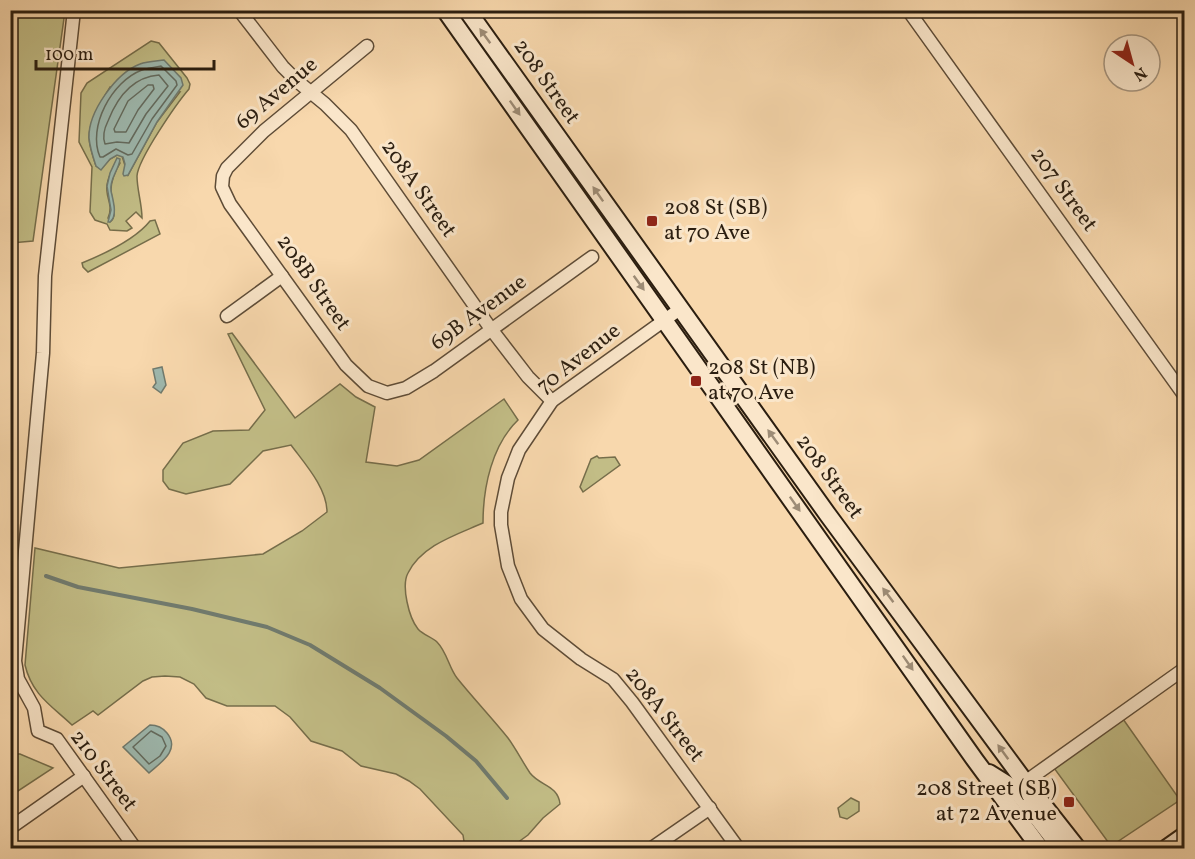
<svg xmlns="http://www.w3.org/2000/svg" width="1195" height="859" viewBox="0 0 1195 859" font-family="Vollkorn,serif">
<style>
.green{fill:#c2bd86;stroke:#766e4b;stroke-width:1.5;fill-rule:evenodd}
.water{fill:#9eb9af;stroke:#707b6f;stroke-width:1.5}
.lines{fill:none;stroke-linecap:round;stroke-linejoin:round}
.shore{stroke:#646c60;stroke-width:1.5}
.stream{stroke:#707b6f;stroke-width:4}
.street-casing{stroke:#5e4c37;stroke-width:15}
.secondary-casing{stroke:#2b1e10;stroke-width:20}
.street{stroke:#fae6ca;stroke-width:12}
.secondary{stroke:#fae6ca;stroke-width:16}
.oneway{fill:#9d8c76}
.poi-dot{fill:#8f2418;stroke:#fae6ca;stroke-width:2}
.labels{text-anchor:middle;dominant-baseline:central;stroke-width:6;stroke-linejoin:round;paint-order:stroke}
.street-label{font-size:22px;fill:#2b1e10;stroke:#fae6ca}
.poi-label{font-size:22px;fill:#2b1e10;stroke:#fae6ca;text-anchor:start}
</style>
<rect width="100%" height="100%" fill="#f8d8ad"/>
<filter id="stains"><feTurbulence type="fractalNoise" baseFrequency=".00333" numOctaves="4"/><feColorMatrix values="0 0 0 0 .2 0 0 0 0 .09 0 0 0 0 .02 0 0 0 .5 -.17"/></filter>
<radialGradient id="worn" r=".72"><stop offset=".6" stop-color="#630" stop-opacity="0"/><stop offset="1" stop-color="#630" stop-opacity=".3"/></radialGradient>
<g class="green">
<polygon points="11,10 65,11 33,241 11,243"/>
<path d="M151,41L159,43L187,78L190,84L189,89C177,103 138,159 137,176C137,190 142,204 142,218L136,212L126,221L132,228L127,231L110,230L107,224L95,220L90,212L92,167L79,142L81,93L87,83ZM110,87L180,92L157,122L128,175L122,156L117,155L110,159L101,169L96,166C93,157 89,146 89,137C89,120 102,101 110,87ZM117,159L120,163C115,171 111,180 111,190C111,201 119,215 110,222L108,218C114,204 105,198 107,185C108,176 114,167 117,159Z"/>
<path d="M155,220L160,234L88,272L83,267L82,263C104,254 135,240 150,221Z"/>
<path d="M232,333L295,418L340,384L356,397L375,407L366,462L397,466L419,460L504,399L518,420C492,445 483,487 483,523C456,535 422,545 408,573C401,586 409,618 418,629C423,635 432,637 437,642C447,652 449,668 457,678C473,698 492,718 508,738C516,749 522,761 530,773C540,786 558,785 560,804L543,818L528,835L510,848H465L463,835L420,789L409,781L396,774L361,766L342,751L311,741L290,717L275,706H227L206,698L194,684L180,677L165,676L152,677L143,681L98,715L93,711L72,725C52,706 32,695 25,665L35,548L119,568L263,554L302,531L327,512C327,488 305,464 291,445L263,451L230,484L186,494L169,489L163,481V470L183,443L213,431L249,430L265,410L228,334Z"/>
<polygon points="597,456 599,458 615,457 620,465 583,492 580,487 591,459"/>
<polygon points="1123,719 1180,800 1111,846 1054,768"/>
<polygon points="11,754 20,754 53,768 18,791 11,783"/>
<polygon points="851,798 859,802 859,811 847,819 840,817 838,808"/>
</g>
<g class="water">
<path d="M164,60L181,78L183,85L157,122L128,175L124,176L123,174L125,164L123,157L117,155L110,159L101,170L96,166C93,157 90,148 89,138C88,112 116,73 140,64C147,61 156,61 164,60Z"/>
<path d="M117,158L120,159C119,170 109,179 111,191C113,200 118,216 110,222H108L111,210L107,186L110,173Z"/>
<polygon points="162,367 166,385 161,393 153,387 156,383 153,369"/>
<path d="M150,725C156,725 163,728 167,733C181,750 160,763 149,773L123,747Z"/>
</g>
<g class="lines">
<g class="shore">
<path d="M161,66L176,81L177,85L152,119L132,154L128,155L116,149L103,157H100C87,127 112,81 142,70C148,68 155,67 161,66Z"/>
<path d="M159,75L168,86L146,114L129,143L117,142L105,144C102,136 104,129 108,121C117,98 132,77 159,75Z"/>
<polygon points="148,85 153,85 154,89 138,110 126,132 115,132 114,129 128,101"/>
<polygon points="151,731 162,737 166,746 160,756 149,764 133,747"/>
</g>
<polyline class="stream" points="46,576 78,587 192,609 267,627 310,645 380,688 446,736 476,761 507,798"/>
<defs>
<g id="street">
<polyline points="74,10 45,276 43,353 15,661 18,679 34,708 38,731 57,739 135,848"/>
<polyline points="239,10 283,67 297,81 325,104 351,130 491,329 528,377 552,401"/>
<polyline points="908,10 1184,395"/>
<polyline points="367,46 264,131 227,168 223,176 222,187 230,204 346,365 368,386 387,393 406,388 434,371 592,257"/>
<polyline points="680,309 552,401 519,450 508,478 501,512 501,525 508,566 521,599 543,629 581,659 613,679 632,702 738,848"/>
<polyline points="227,316 282,276"/>
<polyline points="1025,782 1184,669"/>
<polyline points="10,828 84,776"/>
<polyline points="652,848 710,808"/>
</g>
<g id="secondary">
<polyline points="445,10 975,760 1040,848"/>
<polyline points="467,10 828,515 1025,782 1077,848"/>
<polyline points="989,773 1013,788 1020,795 1061,848"/>
<polyline points="1167,848 1184,836"/>
</g>
</defs>
<use href="#street" class="street-casing"/>
<use href="#secondary" class="secondary-casing"/>
<use href="#street" class="street"/>
<use href="#secondary" class="secondary"/>
</g>
<defs><path id="oneway-solid" d="M-6-.8H1V-3.2L6.5 0L1 3.2V.8H-6Z" transform="scale(1.5)"/></defs>
<g class="oneway">
<use href="#oneway-solid" transform="translate(485 36) rotate(-126)"/>
<use href="#oneway-solid" transform="translate(515 108) rotate(55)"/>
<use href="#oneway-solid" transform="translate(598 194) rotate(-125)"/>
<use href="#oneway-solid" transform="translate(639 283) rotate(54)"/>
<use href="#oneway-solid" transform="translate(773 437) rotate(-126)"/>
<use href="#oneway-solid" transform="translate(795 504) rotate(55)"/>
<use href="#oneway-solid" transform="translate(888 595) rotate(-127)"/>
<use href="#oneway-solid" transform="translate(908 663) rotate(55)"/>
<use href="#oneway-solid" transform="translate(1003 752) rotate(-126)"/>
</g>
<g class="poi-dot">
<rect x="646" y="215" width="12" height="12" rx="3"/>
<rect x="690" y="375" width="12" height="12" rx="3"/>
<rect x="1063" y="796" width="12" height="12" rx="3"/>
</g>
<g class="labels">
<g class="street-label">
<text transform="translate(546 82) rotate(55)">208 Street</text>
<text transform="translate(277 94) rotate(-40)">69 Avenue</text>
<text transform="translate(418 189) rotate(55)">208A Street</text>
<text transform="translate(1063 190) rotate(54)">207 Street</text>
<text transform="translate(313 283) rotate(55)">208B Street</text>
<text transform="translate(479 313) rotate(-36)">69B Avenue</text>
<text transform="translate(579 359) rotate(-38)">70 Avenue</text>
<text transform="translate(829 477) rotate(54)">208 Street</text>
<text transform="translate(664 715) rotate(52)">208A Street</text>
<text transform="translate(103 771) rotate(53)">210 Street</text>
</g>
<g class="poi-label">
<text x="664" y="208">208 St (SB)<tspan x="664" dy="25">at 70 Ave</tspan></text>
<text x="708" y="368">208 St (NB)<tspan x="708" dy="25">at 70 Ave</tspan></text>
<text x="1057" y="789" text-anchor="end">208 Street (SB)<tspan x="1057" dy="25">at 72 Avenue</tspan></text>
</g>
</g>
<rect width="1195" height="859" fill="none" stroke="#f8d8ad" stroke-width="36"/>
<rect x="12" y="12" width="1171" height="835" fill="none" stroke="#2b1e10" stroke-width="3"/>
<rect x="18" y="18" width="1159" height="823" fill="none" stroke="#2b1e10" stroke-width="1.5"/>
<g transform="translate(1132 63) rotate(144)"><circle r="28" fill="#fae6ca" stroke="#a79680" stroke-width="1.5"/>
<path d="M0-4.5L10 22L0 15L-10 22Z" fill="#8f2418"/>
<text y="-9" font-size="16" font-weight="bold" text-anchor="middle" fill="#2b1e10">N</text>
</g>
<path d="M36 60v9h178v-9" fill="none" stroke="#2b1e10" stroke-width="3"/>
<text x="45" y="60" font-size="18" fill="#2b1e10" stroke="#fae6ca" stroke-width="4.5" paint-order="stroke">100 m</text>
<rect width="100%" height="100%" filter="url(#stains)"/>
<rect width="100%" height="100%" fill="url(#worn)"/>
</svg>
